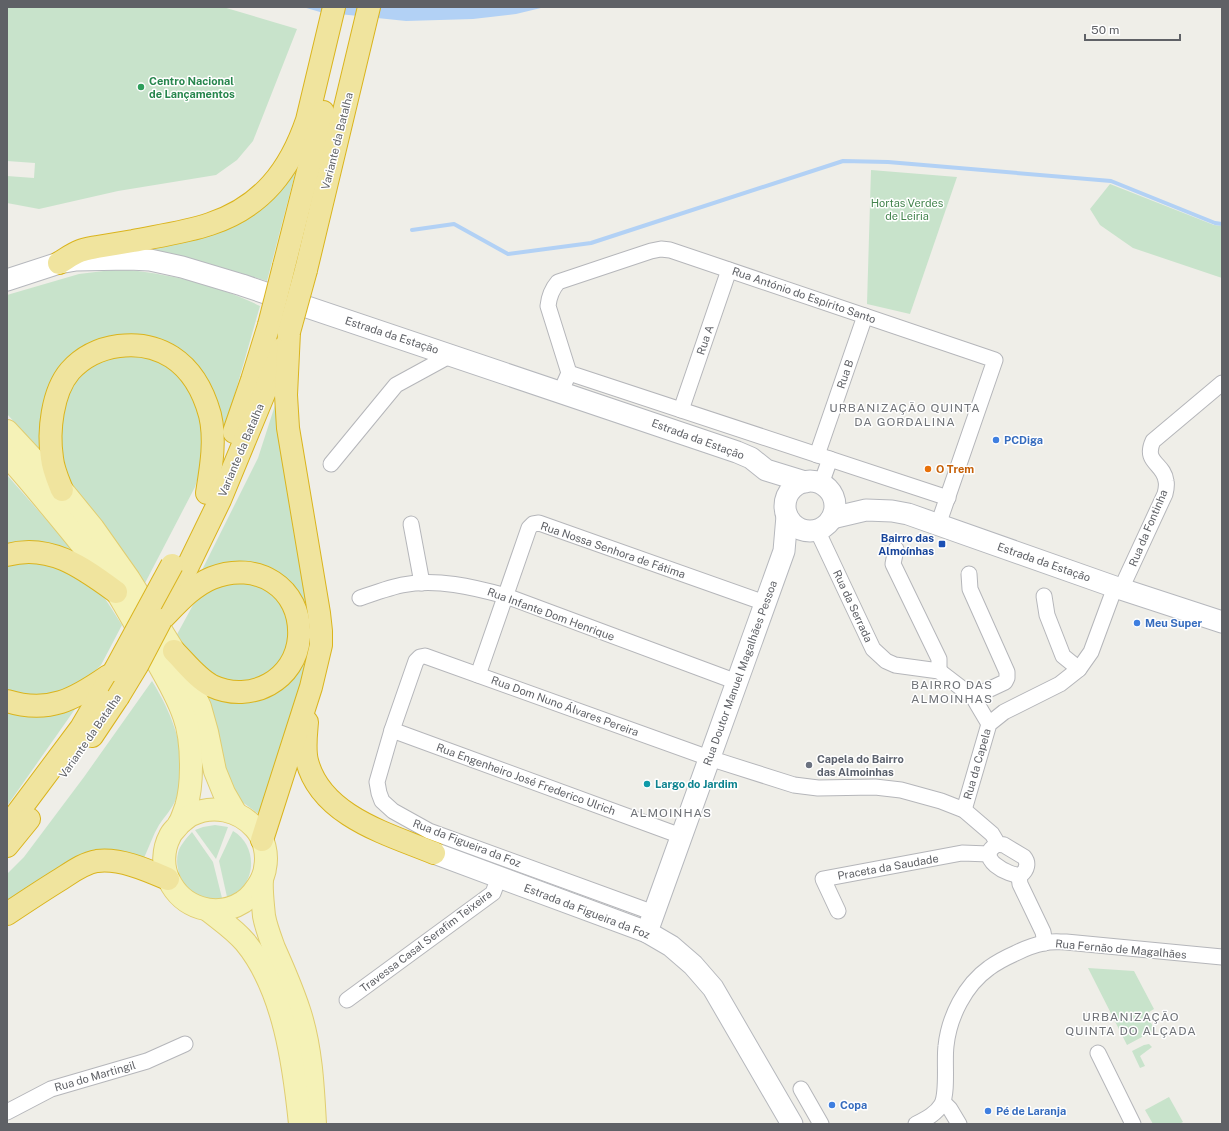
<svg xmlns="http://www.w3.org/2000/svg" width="1229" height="1131" viewBox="0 0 1229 1131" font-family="'Public Sans',sans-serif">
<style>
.green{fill:#c8e3cb}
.water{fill:#b2d1f5}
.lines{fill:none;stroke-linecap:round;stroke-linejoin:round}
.stream{stroke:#b2d1f5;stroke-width:4}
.street-casing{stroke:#b5b6ba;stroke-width:17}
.secondary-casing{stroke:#b6b8bd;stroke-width:23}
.primary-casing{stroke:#e0cd70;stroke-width:24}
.highway-casing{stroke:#dab41d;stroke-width:24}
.street{stroke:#fff;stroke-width:15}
.secondary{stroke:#fff;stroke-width:21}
.primary{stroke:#f5f2b7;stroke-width:22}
.highway{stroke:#f0e49e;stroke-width:22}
.highway-bridge-casing{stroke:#dab41d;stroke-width:24;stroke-linecap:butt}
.highway-bridge{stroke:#f0e49e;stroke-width:22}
.leisure-dot{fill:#2e9e5b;stroke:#fff;stroke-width:1.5}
.shop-dot{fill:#3f7fe0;stroke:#fff;stroke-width:1.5}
.food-dot{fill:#e8710a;stroke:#fff;stroke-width:1.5}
.transit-dot{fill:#1a4fb4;stroke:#fff;stroke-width:1.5}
.worship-dot{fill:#6b7280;stroke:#fff;stroke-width:1.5}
.culture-dot{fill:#0f9aa8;stroke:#fff;stroke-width:1.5}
.labels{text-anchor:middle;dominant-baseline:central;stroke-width:3;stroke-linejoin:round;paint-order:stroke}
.leisure-label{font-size:11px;font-weight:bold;fill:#27864d;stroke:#fff;text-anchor:start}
.street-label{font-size:11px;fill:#5f6166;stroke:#fff}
.park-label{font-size:11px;fill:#42834c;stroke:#fff}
.shop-label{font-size:11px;font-weight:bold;fill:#366cbe;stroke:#fff;text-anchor:start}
.food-label{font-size:11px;font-weight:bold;fill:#c56008;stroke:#fff;text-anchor:start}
.transit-label{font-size:11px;font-weight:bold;fill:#164399;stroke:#fff;text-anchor:end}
.worship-label{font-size:11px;font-weight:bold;fill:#5b616d;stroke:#fff;text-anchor:start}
.culture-label{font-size:11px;font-weight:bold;fill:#0d838f;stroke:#fff;text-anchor:start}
.neighbourhood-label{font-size:12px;letter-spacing:1px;fill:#707378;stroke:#fff}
</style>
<rect width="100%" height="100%" fill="#efeee8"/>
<g class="green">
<polygon points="7,7 223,7 297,29 253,141 237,160 216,175 118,191 39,209 7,203 7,176 34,178 35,163 7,161"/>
<polygon points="297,166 267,281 172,254 137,249 174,243"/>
<polygon points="871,170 957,177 910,314 867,304"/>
<polygon points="1110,184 1214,225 1222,226 1222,278 1133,248 1100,225 1090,209"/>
<path d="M120,269C170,274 214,284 260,306L234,397L221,435L177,352H80L46,457L7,414V295L79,274Z"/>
<polygon points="138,355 156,359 170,368 190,390 199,407 205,454 195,487 144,585 66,477 58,426 68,389 82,371 96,362 116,356"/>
<polygon points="278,396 312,612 312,646 260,815 238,799 230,788 203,690 222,698 301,656 279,578 198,578 258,458"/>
<polygon points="7,475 79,557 7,548"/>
<polygon points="35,558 86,578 104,597 122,625 101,665 82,684 61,693 41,696 7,695 7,562"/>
<path d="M252,582C264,589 276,595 283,607C301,638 279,680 244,683C239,684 232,681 226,679C221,678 213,677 209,674C198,666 185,649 175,638L193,605L204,594L217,585Z"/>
<path d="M152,681C173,715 191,759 176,799C172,809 165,816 159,825C153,835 149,847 144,858L121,851L100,850L82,855L7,904V874L24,857L84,777Z"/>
<polygon points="80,702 7,806 7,709"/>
<polygon points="215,825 228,827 216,859 195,830 203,827"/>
<path d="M233,831C259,846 257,888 227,897L219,861Z"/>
<path d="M192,832L213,862L222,898C196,908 172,878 178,853C180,845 186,839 192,832Z"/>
<polygon points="1088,968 1134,971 1154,1009 1146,1014 1155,1030 1127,1045"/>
<polygon points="1149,1044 1152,1047 1140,1056 1145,1066 1140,1068 1132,1051 1144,1045"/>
<polygon points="1169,1097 1183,1122 1179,1124 1153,1124 1145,1110"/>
</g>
<polygon class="water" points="303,7 545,7 516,14 473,19 406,21 320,12"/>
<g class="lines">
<polyline class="stream" points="412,230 454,224 508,254 591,243 843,161 888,162 1111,181 1215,223 1222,224"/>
<defs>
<g id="street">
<polyline points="569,373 948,498"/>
<path d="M561,391L569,373L548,306C549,296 552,289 558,282L651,251L661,249L670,250L995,360L938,525"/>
<polyline points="681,410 729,270"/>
<polyline points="817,455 865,316"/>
<polyline points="331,464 396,385 451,355"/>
<polyline points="821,484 830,459"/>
<polyline points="411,524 422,583"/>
<polyline points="817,530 873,649 886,661 895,665 939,671 973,697 989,724"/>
<polyline points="896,549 893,564 939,659 939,671"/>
<polyline points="969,574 970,589 1007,672 1007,678 1005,682 973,697"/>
<path d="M1121,589L1165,494C1166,490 1167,485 1166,481C1164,463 1143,463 1153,441L1222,383"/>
<polyline points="1044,596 1047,615 1063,656 1079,669"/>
<path d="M360,598C374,593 388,588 402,585C436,578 473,587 506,596L737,682"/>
<polyline points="478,675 529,528 533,524 539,523 765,603"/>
<polyline points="392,730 681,836"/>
<polyline points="964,810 989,724 1004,712 1060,684 1079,669 1091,652 1115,587"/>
<polyline points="1019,876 1020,884 1043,932 1045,943"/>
<polyline points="838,911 823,879 962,853 989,854"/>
<path d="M654,913L429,831L393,811L382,801L379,793L377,782L392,730L416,661L420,657L425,656L709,758L794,785L818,788L875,787L901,790L941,801L964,810L992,834L998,844L1004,845L1024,857C1029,863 1027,870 1021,875C1010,877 972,857 998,844"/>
<polyline points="347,1000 493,893 499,877"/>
<polyline points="1098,1053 1133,1124"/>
<polyline points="801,1089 821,1124"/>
<polyline points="943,1102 950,1109 959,1124"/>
<polyline points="7,1112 51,1089 147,1061 185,1044"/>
<path d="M916,1124C926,1119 936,1114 942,1104C948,1091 944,1061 946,1046C949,1017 965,985 989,968C997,962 1007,957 1016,953C1024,949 1034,945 1044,943C1051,941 1059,942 1066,942L1222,957"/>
</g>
<g id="secondary">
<polyline points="7,280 59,263 76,260 129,259 150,260 182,267 242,285 737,452 751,458 766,470 805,482"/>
<circle cx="810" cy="506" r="25"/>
<polyline points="832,518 866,510 892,511 908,514 1115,587 1222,622"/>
<polyline points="434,853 647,932 671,946 693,965 713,988 792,1124"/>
<polyline points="647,932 784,551 787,516"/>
</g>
<g id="primary">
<polyline points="7,431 62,490 93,528 129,579 174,651 200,707 207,732 215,771 224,793 235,812"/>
<path d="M7,456C19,468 30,482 41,495C67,526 93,557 116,591C127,608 137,628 148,646C161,669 176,692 184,716C190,732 191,750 191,767C191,780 190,794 186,807C184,812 182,819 179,824C177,828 172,831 170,836C163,849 162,867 169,880C182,908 216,919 243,902C252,896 257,888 262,879"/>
<path d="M179,824C183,821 187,817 191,815C213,804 239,810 255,828C264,838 268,854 265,868C265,872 263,875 262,879C261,891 263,904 264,916C266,927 270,937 274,948C283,968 292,989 299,1010C311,1046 313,1086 315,1124"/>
<path d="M208,910C220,920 234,929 245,942C284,989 294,1065 300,1124"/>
</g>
<g id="highway">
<path d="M59,263C66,259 72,254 80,251C85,249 92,248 97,247C109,245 121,243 133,241C158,236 187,232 210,224C262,207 290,170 307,120L334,7"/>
<polyline points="284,266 323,112"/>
<polyline points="306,270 369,7"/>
<polyline points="234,432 252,380 269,325"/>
<path d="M62,490C58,480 53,469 52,458C48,432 52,392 70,371C95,343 141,337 172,357C192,370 204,393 210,415C216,440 211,468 207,493"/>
<path d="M7,555C50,543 83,568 116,592"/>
<polyline points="168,607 220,500 283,348"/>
<path d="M161,620C176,605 192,586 212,578C256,560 302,587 299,637C296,680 251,704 212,686C197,678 186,663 174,651"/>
<path d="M7,701C49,714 75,699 108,676"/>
<path d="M307,722C306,734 304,749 307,761C321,816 388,834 434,853"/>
<polyline points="92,736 118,697"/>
<polyline points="7,827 81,728 115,670"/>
<polyline points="262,840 311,687 321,645 321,631 319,613 288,428 286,395 289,332"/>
<polyline points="7,846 29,819"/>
<path d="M7,914C25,902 43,890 61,879C72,872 84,863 97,861C120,858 147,870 168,879"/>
</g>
</defs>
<use href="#street" class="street-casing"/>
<use href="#secondary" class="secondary-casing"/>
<use href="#primary" class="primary-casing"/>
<use href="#highway" class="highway-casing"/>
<use href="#street" class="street"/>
<use href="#secondary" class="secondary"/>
<use href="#primary" class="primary"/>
<use href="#highway" class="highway"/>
<defs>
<g id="highway-bridge">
<polyline points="269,325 284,266"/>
<polyline points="289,332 306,270"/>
<polyline points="115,670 172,565"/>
<polyline points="118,697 138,664 161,620"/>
</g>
</defs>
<use href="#highway-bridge" class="highway-bridge-casing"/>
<use href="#highway-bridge" class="highway-bridge"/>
</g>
<circle class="leisure-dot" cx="141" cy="87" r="4"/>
<g class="shop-dot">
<circle cx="996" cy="440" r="4"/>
<circle cx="1137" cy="623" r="4"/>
<circle cx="832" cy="1105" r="4"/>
<circle cx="988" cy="1111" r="4"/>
</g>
<circle class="food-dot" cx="928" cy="469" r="4"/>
<rect class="transit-dot" x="938" y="540" width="8" height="8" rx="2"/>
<circle class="worship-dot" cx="809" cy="765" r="4"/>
<circle class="culture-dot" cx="647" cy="784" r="4"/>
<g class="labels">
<g class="leisure-label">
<text x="149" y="81">Centro Nacional<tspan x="149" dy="13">de Lançamentos</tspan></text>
</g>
<g class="street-label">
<text transform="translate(337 141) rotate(-76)">Variante da Batalha</text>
<text transform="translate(804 295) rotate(19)">Rua António do Espírito Santo</text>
<text transform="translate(392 335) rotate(18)">Estrada da Estação</text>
<text transform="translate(705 340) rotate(-71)">Rua A</text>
<text transform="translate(845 374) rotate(-71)">Rua B</text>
<text transform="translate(698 439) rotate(20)">Estrada da Estação</text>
<text transform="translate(241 450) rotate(-67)">Variante da Batalha</text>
<text transform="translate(1148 528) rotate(-67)">Rua da Fontinha</text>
<text transform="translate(613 550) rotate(19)">Rua Nossa Senhora de Fátima</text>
<text transform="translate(1044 562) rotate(19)">Estrada da Estação</text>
<text transform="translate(853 606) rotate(65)">Rua da Serrada</text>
<text transform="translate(551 614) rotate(20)">Rua Infante Dom Henrique</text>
<text transform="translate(740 673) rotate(-70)">Rua Doutor Manuel Magalhães Pessoa</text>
<text transform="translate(565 706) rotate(20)">Rua Dom Nuno Álvares Pereira</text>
<text transform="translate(90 736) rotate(-55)">Variante da Batalha</text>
<text transform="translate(977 764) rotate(-74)">Rua da Capela</text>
<text transform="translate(526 779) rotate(20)">Rua Engenheiro José Frederico Ulrich</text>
<text transform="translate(467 843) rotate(21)">Rua da Figueira da Foz</text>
<text transform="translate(888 867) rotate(-10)">Praceta da Saudade</text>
<text transform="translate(587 911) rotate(21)">Estrada da Figueira da Foz</text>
<text transform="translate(426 941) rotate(-37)">Travessa Casal Serafim Teixeira</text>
<text transform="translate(1121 949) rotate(5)">Rua Fernão de Magalhães</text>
<text transform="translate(95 1076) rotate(-16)">Rua do Martingil</text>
</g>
<g class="park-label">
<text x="907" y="203">Hortas Verdes<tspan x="907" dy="13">de Leiria</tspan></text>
</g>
<g class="shop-label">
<text x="1004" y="440">PCDiga</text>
<text x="1145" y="623">Meu Super</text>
<text x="840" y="1105">Copa</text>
<text x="996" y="1111">Pé de Laranja</text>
</g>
<g class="food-label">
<text x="936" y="469">O Trem</text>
</g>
<g class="transit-label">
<text x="934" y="538">Bairro das<tspan x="934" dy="13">Almoínhas</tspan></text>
</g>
<g class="worship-label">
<text x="817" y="759">Capela do Bairro<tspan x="817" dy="13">das Almoinhas</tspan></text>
</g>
<g class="culture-label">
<text x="655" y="784">Largo do Jardim</text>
</g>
<g class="neighbourhood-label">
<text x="905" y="408">URBANIZAÇÃO QUINTA<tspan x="905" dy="14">DA GORDALINA</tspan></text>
<text x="952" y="685">BAIRRO DAS<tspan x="952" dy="14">ALMOINHAS</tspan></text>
<text x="671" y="813">ALMOINHAS</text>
<text x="1131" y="1017">URBANIZAÇÃO<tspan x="1131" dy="14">QUINTA DO ALÇADA</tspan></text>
</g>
</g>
<rect width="1229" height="1131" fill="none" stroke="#5f6166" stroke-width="16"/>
<path d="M1085 34v6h95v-6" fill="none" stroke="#5f6166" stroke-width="2"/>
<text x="1091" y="34" font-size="12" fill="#5f6166" stroke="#ffffff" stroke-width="3" paint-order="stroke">50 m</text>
</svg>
